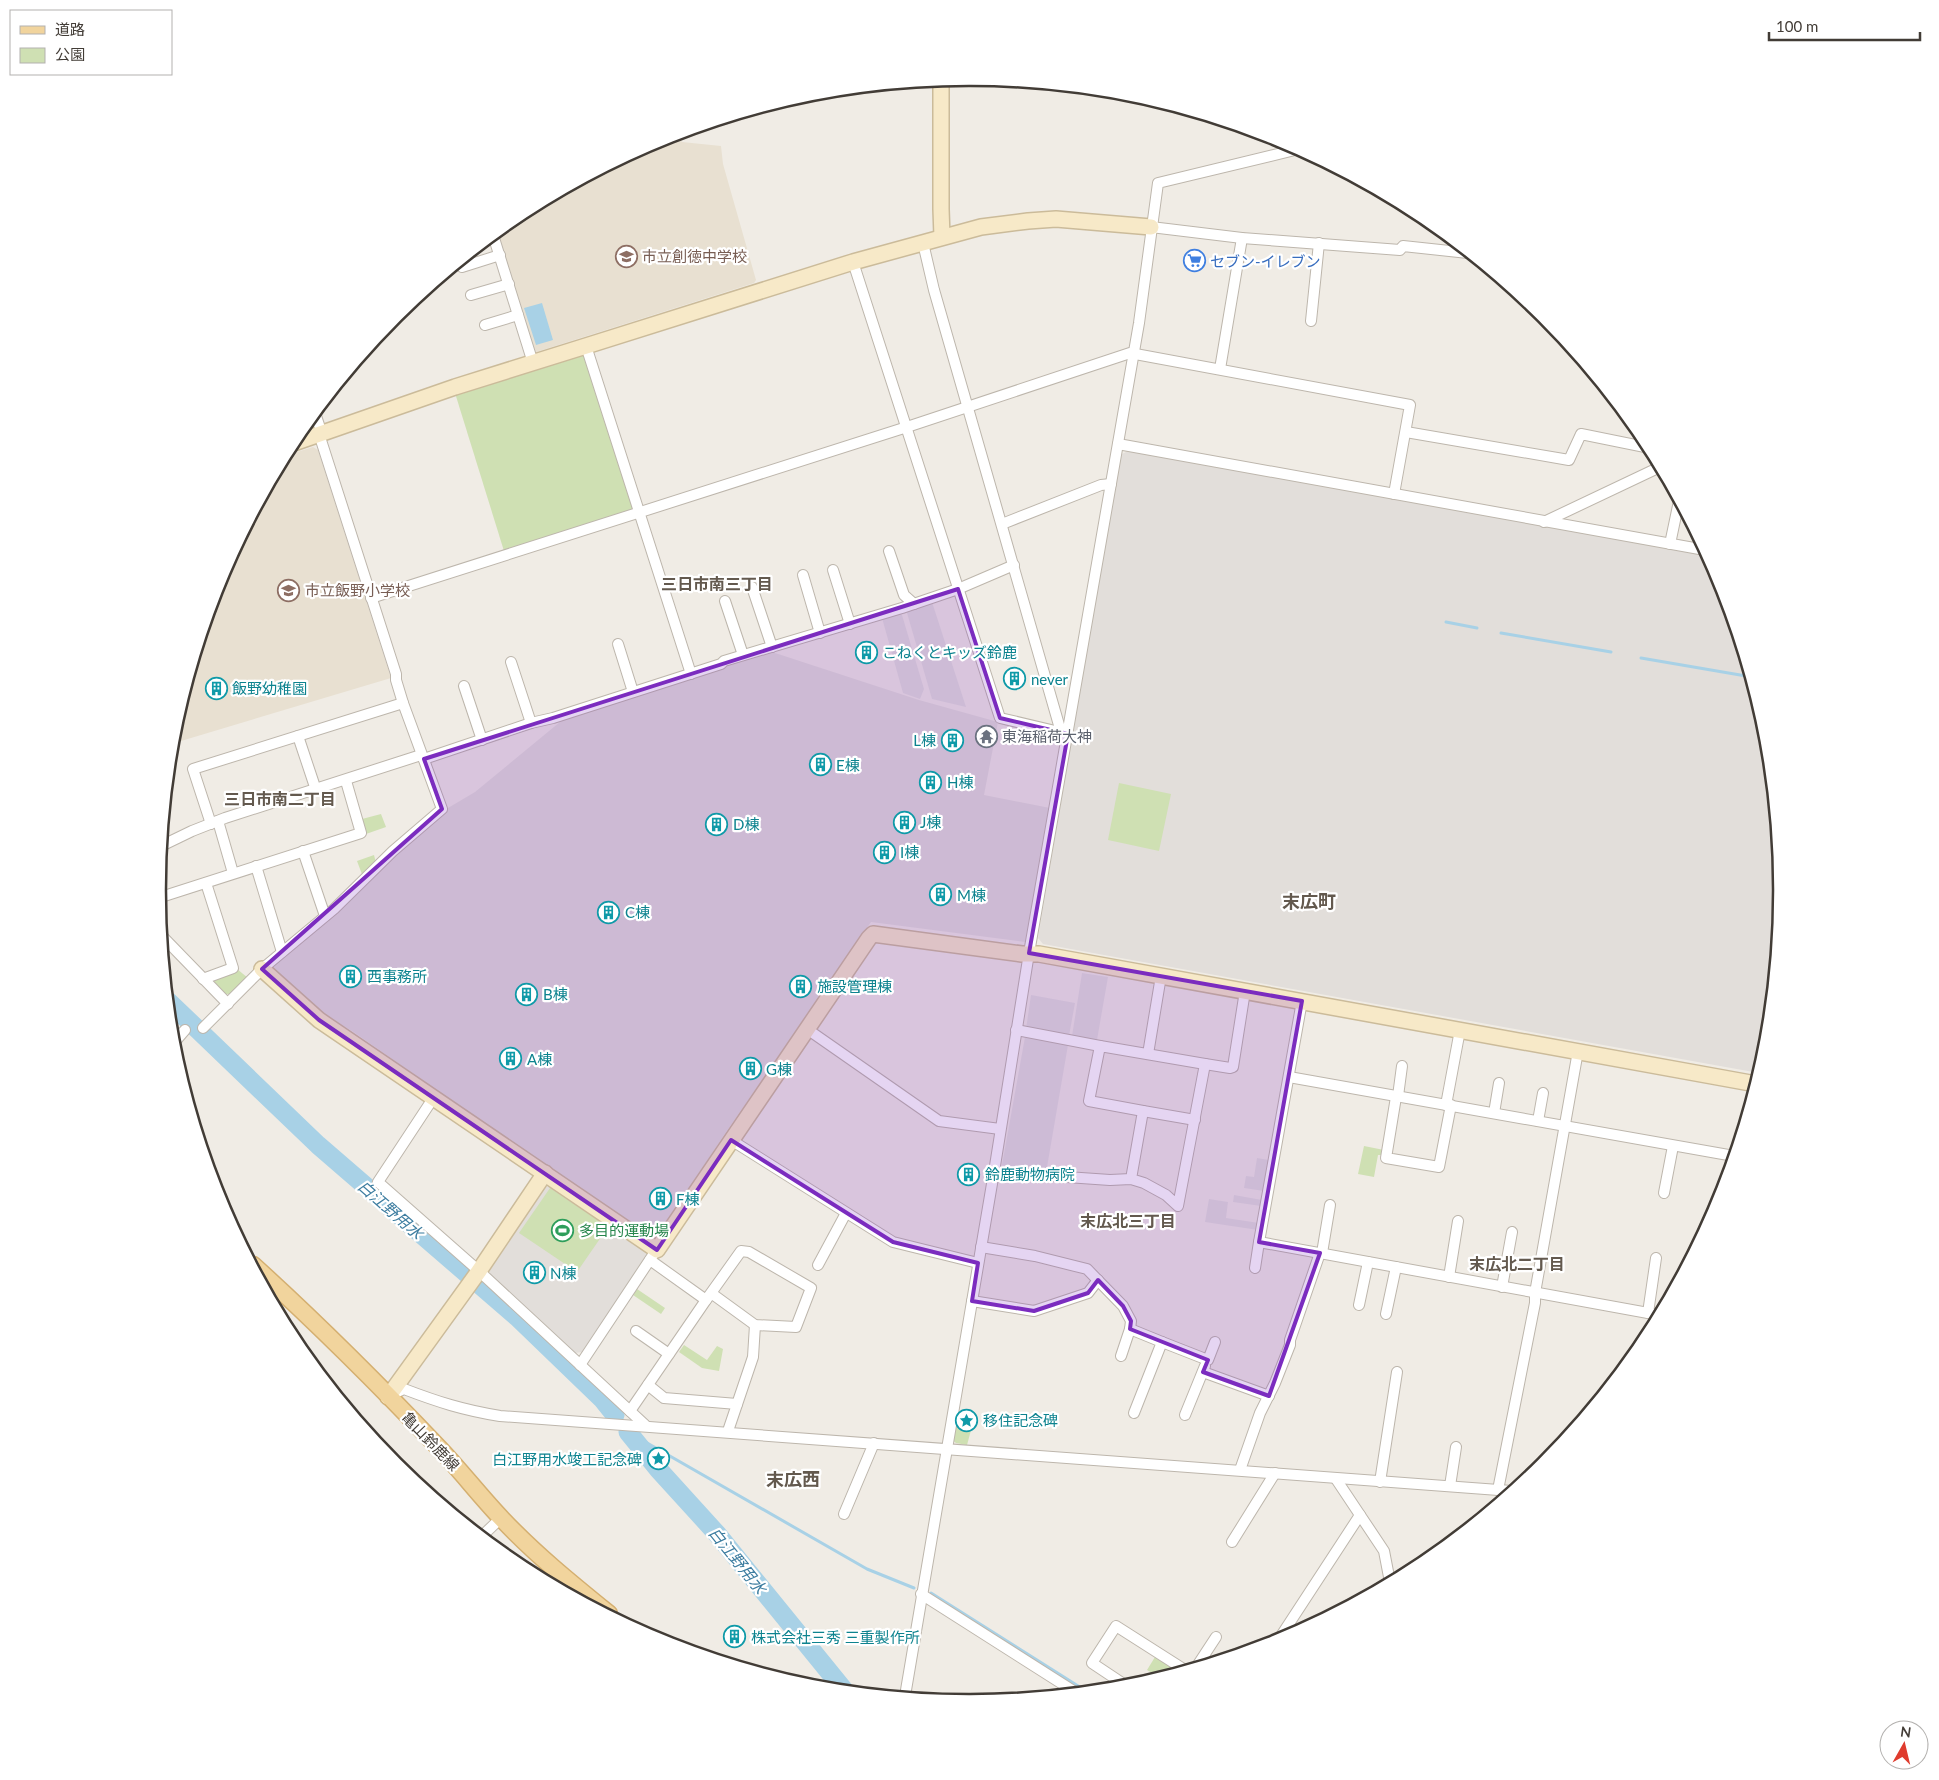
<svg xmlns="http://www.w3.org/2000/svg" width="1939" height="1780" viewBox="0 0 1939 1780" font-family="Lato,'Noto Sans JP',sans-serif">
<style>
.industrial{fill:#e2deda}
.education{fill:#e8e0d1}
.green{fill:#cfe0b3}
.parking{fill:#e2dfdd}
.water{fill:#a8d1e6}
.lines{fill:none;stroke-linecap:round;stroke-linejoin:round}
.stream{stroke:#a8d1e6;stroke-width:3}
.river{stroke:#a8d1e6;stroke-width:19}
.street-casing{stroke:#bdb6ac;stroke-width:12}
.secondary-casing{stroke:#cbbb9a;stroke-width:18}
.primary-casing{stroke:#d4af70;stroke-width:19}
.street{stroke:#fff;stroke-width:10}
.secondary{stroke:#f7e9c8;stroke-width:15}
.primary{stroke:#f1d49d;stroke-width:16}
.marked{fill:#7b2cbf;fill-opacity:0.2;stroke:#7b2cbf;stroke-width:4;stroke-linejoin:round}
.labels{text-anchor:middle;dominant-baseline:central;stroke-width:4.5;stroke-linejoin:round;paint-order:stroke}
.education-label{font-size:15px;fill:#785e54;stroke:#fff;text-anchor:start}
.shop-label{font-size:15px;fill:#366cbe;stroke:#fff;text-anchor:start}
.culture-label{font-size:15px;fill:#0d838f;stroke:#fff;text-anchor:start}
.worship-label{font-size:15px;fill:#5b616d;stroke:#fff;text-anchor:start}
.leisure-label{font-size:15px;fill:#27864d;stroke:#fff;text-anchor:start}
.street-label{font-size:15px;fill:#423c36;stroke:#fff}
.neighbourhood-label{font-size:16px;font-weight:bold;fill:#63594e;stroke:#fff}
.water-label{font-size:16px;font-style:italic;fill:#3d7da0;stroke:#fff}
.quarter-label{font-size:18px;font-weight:bold;fill:#63594e;stroke:#fff}
.rim{fill:none;stroke:#423c36;stroke-width:2.5}
</style>
<rect width="100%" height="100%" fill="#f0ece5"/>
<g class="industrial">
<polygon points="1128,451 1708,556 1720,579 1766,732 1782,890 1766,1049 1759,1073 1043,944 1038,938 1120,455"/>
<polygon points="769,651 919,700 998,722 984,795 1050,808 1025,942 871,922 724,1135 660,1232 647,1232 543,1164 352,1031 330,1018 324,1018 273,970 273,966 448,808 475,792 566,717"/>
<polygon points="550,1186 645,1250 647,1255 582,1352 575,1353 490,1275 489,1270 546,1187"/>
</g>
<g class="education">
<polygon points="679,133 679,138 682,142 721,146 723,164 756,280 754,283 533,353 496,232 518,214 659,139"/>
<polygon points="313,447 318,450 391,678 171,744 173,731 219,579 284,456"/>
</g>
<g class="green">
<polygon points="585,352 636,510 504,551 455,393"/>
<polygon points="1119,783 1171,794 1159,851 1108,840"/>
<polygon points="381,814 386,827 366,834 362,819"/>
<polygon points="374,855 376,863 363,877 357,861"/>
<polygon points="237,969 248,978 234,994 225,994 214,983 215,977"/>
<polygon points="1364,1146 1384,1150 1382,1155 1378,1155 1374,1177 1358,1174"/>
<polygon points="550,1188 608,1227 577,1272 519,1233"/>
<polygon points="637,1289 665,1308 661,1314 633,1295"/>
<polygon points="684,1345 707,1360 717,1346 723,1349 719,1371 702,1368 679,1352"/>
<polygon points="956,1416 974,1419 967,1445 956,1443 952,1440"/>
<polygon points="1155,1657 1179,1672 1159,1677 1147,1670"/>
</g>
<g class="parking">
<polygon points="932,602 966,707 932,699 907,613 908,609"/>
<polygon points="899,613 902,615 924,689 920,699 903,693 882,618"/>
<polygon points="1082,973 1108,977 1097,1040 1072,1036"/>
<polygon points="1031,995 1075,1003 1069,1036 1026,1029"/>
<polygon points="1025,1037 1068,1045 1046,1173 1002,1165"/>
<polygon points="1257,1158 1269,1160 1264,1191 1244,1188 1246,1176 1254,1177"/>
<polygon points="1234,1195 1262,1200 1261,1206 1233,1202"/>
<polygon points="1209,1199 1228,1202 1226,1218 1259,1223 1258,1230 1205,1222"/>
</g>
<polygon class="water" points="542,303 553,340 536,345 524,308"/>
<g class="lines">
<g class="stream">
<polyline points="1446,622 1477,628"/>
<polyline points="1501,633 1611,652"/>
<polyline points="1641,658 1746,676"/>
<polyline points="628,1432 867,1569 914,1588"/>
<polyline points="931,1593 1086,1691"/>
</g>
<g class="river">
<polyline points="168,1001 318,1145 517,1317 603,1400 615,1415"/>
<polyline points="628,1432 658,1469 718,1535 844,1690"/>
</g>
<defs>
<g id="street">
<polyline points="1151,227 1242,238 1400,250 1403,246 1468,253"/>
<polyline points="493,235 533,363"/>
<polyline points="923,243 934,290 1061,732"/>
<polyline points="853,262 1000,718 1068,734"/>
<polyline points="462,267 500,255"/>
<polyline points="471,295 509,284"/>
<polyline points="1311,321 1319,243"/>
<polyline points="485,325 518,315"/>
<polyline points="586,346 691,674"/>
<polyline points="1220,369 1242,238"/>
<polyline points="315,413 322,434"/>
<polyline points="1406,432 1569,460 1581,434 1650,448"/>
<polyline points="1118,444 1705,550"/>
<polyline points="1544,522 1660,467"/>
<polyline points="1002,524 1101,485 1111,484"/>
<polyline points="1670,544 1679,501"/>
<polyline points="889,551 904,595 914,604"/>
<polyline points="833,570 850,624"/>
<polyline points="803,575 820,633"/>
<polyline points="752,587 772,647"/>
<polyline points="371,598 907,427 1130,353 1410,405 1394,494"/>
<polyline points="725,601 743,655"/>
<polyline points="618,644 633,692"/>
<polyline points="511,662 531,723"/>
<polyline points="464,686 482,740"/>
<polyline points="298,736 316,790"/>
<polyline points="424,759 531,723 553,718 721,664 724,661 902,608 958,589 1014,565"/>
<polyline points="218,821 233,873"/>
<polyline points="211,824 193,769 403,703"/>
<polyline points="161,846 192,831 225,818 421,755"/>
<polyline points="303,851 325,916"/>
<polyline points="256,866 282,952"/>
<polyline points="158,898 361,833 346,781"/>
<polyline points="161,935 228,1004"/>
<polyline points="203,979 233,968 206,883"/>
<polyline points="1302,1001 1259,1242 1659,1315"/>
<polyline points="203,1028 262,969 334,909 393,851 442,809 403,703 396,680 396,674 319,434"/>
<polyline points="807,1029 939,1121 1000,1129"/>
<polyline points="1016,1030 1100,1046"/>
<polyline points="172,1045 185,1030"/>
<polyline points="1148,1054 1161,976"/>
<polyline points="1205,1064 1230,1068 1233,1067 1245,991"/>
<polyline points="1289,1077 1734,1156"/>
<polyline points="1398,1096 1402,1066"/>
<polyline points="434,1097 378,1182 479,1271 645,1425"/>
<polyline points="1396,1097 1386,1158 1439,1167 1451,1105"/>
<polyline points="1446,1105 1460,1030"/>
<polyline points="1143,1111 1195,1120"/>
<polyline points="1494,1113 1499,1083"/>
<polyline points="1538,1121 1543,1093"/>
<polyline points="731,1140 893,1242 978,1263"/>
<polyline points="994,1172 1110,1180 1131,1179 1144,1183 1166,1195 1178,1206 1205,1064 1100,1046 1089,1101 1143,1111 1131,1179"/>
<polyline points="1664,1193 1673,1146"/>
<polyline points="981,1247 1035,1256 1087,1269 1123,1306 1131,1321 1130,1329 1121,1356"/>
<polyline points="1322,1253 1330,1205"/>
<polyline points="650,1260 706,1300 741,1251 749,1252 811,1288 796,1327 755,1325 711,1293"/>
<polyline points="818,1265 846,1213"/>
<polyline points="1255,1268 1259,1242"/>
<polyline points="1449,1277 1458,1221"/>
<polyline points="1502,1287 1512,1232"/>
<polyline points="972,1301 1034,1311 1088,1293 1098,1280"/>
<polyline points="1359,1305 1368,1262"/>
<polyline points="1648,1313 1656,1258"/>
<polyline points="1386,1314 1396,1267"/>
<polyline points="1130,1329 1162,1342 1134,1413"/>
<polyline points="636,1331 669,1354"/>
<polyline points="1162,1342 1208,1360 1215,1342"/>
<polyline points="580,1365 653,1255"/>
<polyline points="1203,1372 1269,1396"/>
<polyline points="648,1385 664,1398 737,1404"/>
<path d="M391,1395L404,1389C438,1402 463,1410 500,1416L1512,1491"/>
<polyline points="630,1411 706,1300"/>
<polyline points="1185,1415 1205,1366"/>
<polyline points="728,1431 753,1357 755,1325"/>
<polyline points="1240,1470 1260,1413 1275,1383 1290,1345 1290,1340 1320,1253"/>
<polyline points="1380,1482 1397,1372"/>
<polyline points="1450,1486 1456,1447"/>
<polyline points="1498,1490 1535,1303 1535,1293 1578,1051"/>
<polyline points="844,1514 874,1443"/>
<polyline points="1360,1515 1384,1551 1390,1582"/>
<polyline points="482,1536 501,1518"/>
<polyline points="1232,1542 1275,1473"/>
<polyline points="921,1594 1075,1692"/>
<polyline points="1277,1642 1360,1515 1336,1479"/>
<polyline points="1197,1666 1216,1637"/>
<polyline points="1128,1687 1092,1663 1116,1626 1185,1670"/>
<polyline points="905,1696 994,1172 1029,953 1139,323 1158,183 1299,149"/>
</g>
<g id="secondary">
<polyline points="941,80 941,209 942,237"/>
<polyline points="291,444 455,387 586,346 853,262 981,227 1028,221 1056,219 1151,227"/>
<polyline points="262,969 319,1020 657,1250 869,938 873,934 1022,954 1039,954 1756,1084"/>
<polyline points="388,1397 479,1271 545,1173"/>
</g>
<path id="primary" d="M253,1265C317,1323 379,1385 439,1448C461,1471 480,1496 502,1519C535,1554 572,1584 609,1614"/>
</defs>
<use href="#street" class="street-casing"/>
<use href="#secondary" class="secondary-casing"/>
<use href="#primary" class="primary-casing"/>
<use href="#street" class="street"/>
<use href="#secondary" class="secondary"/>
<use href="#primary" class="primary"/>
</g>
<path class="marked" d="M958,589L1000,718L1068,734L1029,953L1302,1001L1259,1242L1320,1253L1269,1396L1203,1372L1208,1360L1130,1329L1131,1321L1123,1306L1098,1280L1088,1293L1034,1311L972,1301L978,1263L893,1242L731,1140L657,1250L319,1020L262,969L442,809L424,759Z"/>
<defs>
<symbol id="school-ring" viewBox="-11 -11 22 22"><circle r="9.5" fill="#fff" stroke="#8d6e63" stroke-width="1.5"/><path d="M0-5L7-2L0 1L-7-2ZM-4 1L0 2.5L4 1V4Q0 6-4 4Z" fill="#8d6e63"/></symbol>
<symbol id="supermarket-ring" viewBox="-11 -11 22 22"><circle r="9.5" fill="#fff" stroke="#3f7fe0" stroke-width="1.5"/><path d="M-6-5.5h2.5l.6 2H6L4.5 2H-2.5L-4.4-4H-6ZM-1.5 3.2a1.3 1.3 0 1 0 .1 0ZM3 3.2a1.3 1.3 0 1 0 .1 0Z" fill="#3f7fe0"/></symbol>
<symbol id="building-ring" viewBox="-11 -11 22 22"><circle r="9.5" fill="#fff" stroke="#0f9aa8" stroke-width="1.5"/><path d="M-4-6H4V6H1V3H-1V6H-4ZM-2.5-4.3h1.7v1.8h-1.7ZM.8-4.3h1.7v1.8H.8ZM-2.5-1h1.7V.8h-1.7ZM.8-1h1.7V.8H.8Z" fill="#0f9aa8"/></symbol>
<symbol id="temple-ring" viewBox="-11 -11 22 22"><circle r="9.5" fill="#fff" stroke="#6b7280" stroke-width="1.5"/><path d="M0-6L5-2H3V0L6.5 2.5H4V6H1.5V3h-3V6H-4V2.5H-6.5L-3 0V-2H-5Z" fill="#6b7280"/></symbol>
<symbol id="stadium-ring" viewBox="-11 -11 22 22"><circle r="9.5" fill="#fff" stroke="#2e9e5b" stroke-width="1.5"/><path d="M0-5a6.5 5 0 1 0 0 10a6.5 5 0 1 0 0-10ZM-3.5-1.8h7v3.6h-7Z" fill="#2e9e5b"/></symbol>
<symbol id="sight-ring" viewBox="-11 -11 22 22"><circle r="9.5" fill="#fff" stroke="#0f9aa8" stroke-width="1.5"/><path d="M0-6L1.8-2.2L6-1.7L2.9 1.2L3.7 5.4L0 3.3L-3.7 5.4L-2.9 1.2L-6-1.7L-1.8-2.2Z" fill="#0f9aa8"/></symbol>
</defs>
<g fill-rule="evenodd">
<use href="#school-ring" x="614" y="244" width="25" height="25"/>
<use href="#supermarket-ring" x="1182" y="248" width="25" height="25"/>
<use href="#school-ring" x="276" y="578" width="25" height="25"/>
<use href="#building-ring" x="854" y="640" width="25" height="25"/>
<use href="#building-ring" x="1002" y="666" width="25" height="25"/>
<use href="#building-ring" x="204" y="676" width="25" height="25"/>
<use href="#temple-ring" x="974" y="724" width="25" height="25"/>
<use href="#building-ring" x="940" y="728" width="25" height="25"/>
<use href="#building-ring" x="808" y="752" width="25" height="25"/>
<use href="#building-ring" x="918" y="770" width="25" height="25"/>
<use href="#building-ring" x="892" y="810" width="25" height="25"/>
<use href="#building-ring" x="704" y="812" width="25" height="25"/>
<use href="#building-ring" x="872" y="840" width="25" height="25"/>
<use href="#building-ring" x="928" y="882" width="25" height="25"/>
<use href="#building-ring" x="596" y="900" width="25" height="25"/>
<use href="#building-ring" x="338" y="964" width="25" height="25"/>
<use href="#building-ring" x="788" y="974" width="25" height="25"/>
<use href="#building-ring" x="514" y="982" width="25" height="25"/>
<use href="#building-ring" x="498" y="1046" width="25" height="25"/>
<use href="#building-ring" x="738" y="1056" width="25" height="25"/>
<use href="#building-ring" x="956" y="1162" width="25" height="25"/>
<use href="#building-ring" x="648" y="1186" width="25" height="25"/>
<use href="#stadium-ring" x="550" y="1218" width="25" height="25"/>
<use href="#building-ring" x="522" y="1260" width="25" height="25"/>
<use href="#sight-ring" x="954" y="1408" width="25" height="25"/>
<use href="#sight-ring" x="646" y="1446" width="25" height="25"/>
<use href="#building-ring" x="722" y="1624" width="25" height="25"/>
</g>
<g class="labels">
<g class="education-label">
<text x="642" y="256">市立創徳中学校</text>
<text x="305" y="590">市立飯野小学校</text>
</g>
<g class="shop-label">
<text x="1210" y="261">セブン-イレブン</text>
</g>
<g class="culture-label">
<text x="882" y="652">こねくとキッズ鈴鹿</text>
<text x="1031" y="679">never</text>
<text x="232" y="688">飯野幼稚園</text>
<text x="936" y="740" text-anchor="end">L棟</text>
<text x="836" y="765">E棟</text>
<text x="947" y="782">H棟</text>
<text x="920" y="822">J棟</text>
<text x="733" y="824">D棟</text>
<text x="900" y="852">I棟</text>
<text x="957" y="895">M棟</text>
<text x="625" y="912">C棟</text>
<text x="367" y="976">西事務所</text>
<text x="817" y="986">施設管理棟</text>
<text x="543" y="994">B棟</text>
<text x="527" y="1059">A棟</text>
<text x="766" y="1069">G棟</text>
<text x="985" y="1174">鈴鹿動物病院</text>
<text x="676" y="1199">F棟</text>
<text x="550" y="1273">N棟</text>
<text x="983" y="1420">移住記念碑</text>
<text x="642" y="1459" text-anchor="end">白江野用水竣工記念碑</text>
<text x="751" y="1637">株式会社三秀 三重製作所</text>
</g>
<g class="worship-label">
<text x="1002" y="736">東海稲荷大神</text>
</g>
<g class="leisure-label">
<text x="579" y="1230">多目的運動場</text>
</g>
<g class="street-label">
<text transform="translate(431 1441) rotate(46)">亀山鈴鹿線</text>
</g>
<g class="neighbourhood-label">
<text x="717" y="583">三日市南三丁目</text>
<text x="280" y="798">三日市南二丁目</text>
<text x="1128" y="1220">末広北三丁目</text>
<text x="1517" y="1263">末広北二丁目</text>
</g>
<g class="water-label">
<text transform="translate(391 1209) rotate(41)">白江野用水</text>
<text transform="translate(738 1560) rotate(51)">白江野用水</text>
</g>
<g class="quarter-label">
<text x="1309" y="901">末広町</text>
<text x="793" y="1479">末広西</text>
</g>
</g>
<path d="M0 0H1939V1780H0ZM969 86H970A803 803 0 0 1 1773 889V891A803 803 0 0 1 970 1694H969A803 803 0 0 1 166 891V889A803 803 0 0 1 969 86Z" fill="#fff" fill-rule="evenodd"/>
<path class="rim" d="M969 86H970A803 803 0 0 1 1773 889V891A803 803 0 0 1 970 1694H969A803 803 0 0 1 166 891V889A803 803 0 0 1 969 86Z"/>
<rect x="10" y="10" width="162" height="65" fill="#ffffff" stroke="#b3b1af"/>
<rect x="20" y="26" width="25" height="8" fill="#f1d49d" stroke="#b3b1af"/>
<text x="55" y="35" font-size="15" fill="#423c36">道路</text>
<rect x="20" y="48" width="25" height="15" fill="#cfe0b3" stroke="#b3b1af"/>
<text x="55" y="60" font-size="15" fill="#423c36">公園</text>
<g transform="translate(1904 1745) rotate(8)"><circle r="24" fill="#ffffff" stroke="#b3b1af"/>
<path d="M0-4L9 19L0 12L-9 19Z" fill="#df3c2e"/>
<text y="-8" font-size="14" font-weight="bold" text-anchor="middle" fill="#423c36">N</text>
</g>
<path d="M1769 32v8h151v-8" fill="none" stroke="#423c36" stroke-width="2.5"/>
<text x="1776" y="32" font-size="15" fill="#423c36" stroke="#ffffff" stroke-width="4" paint-order="stroke">100 m</text>
</svg>
